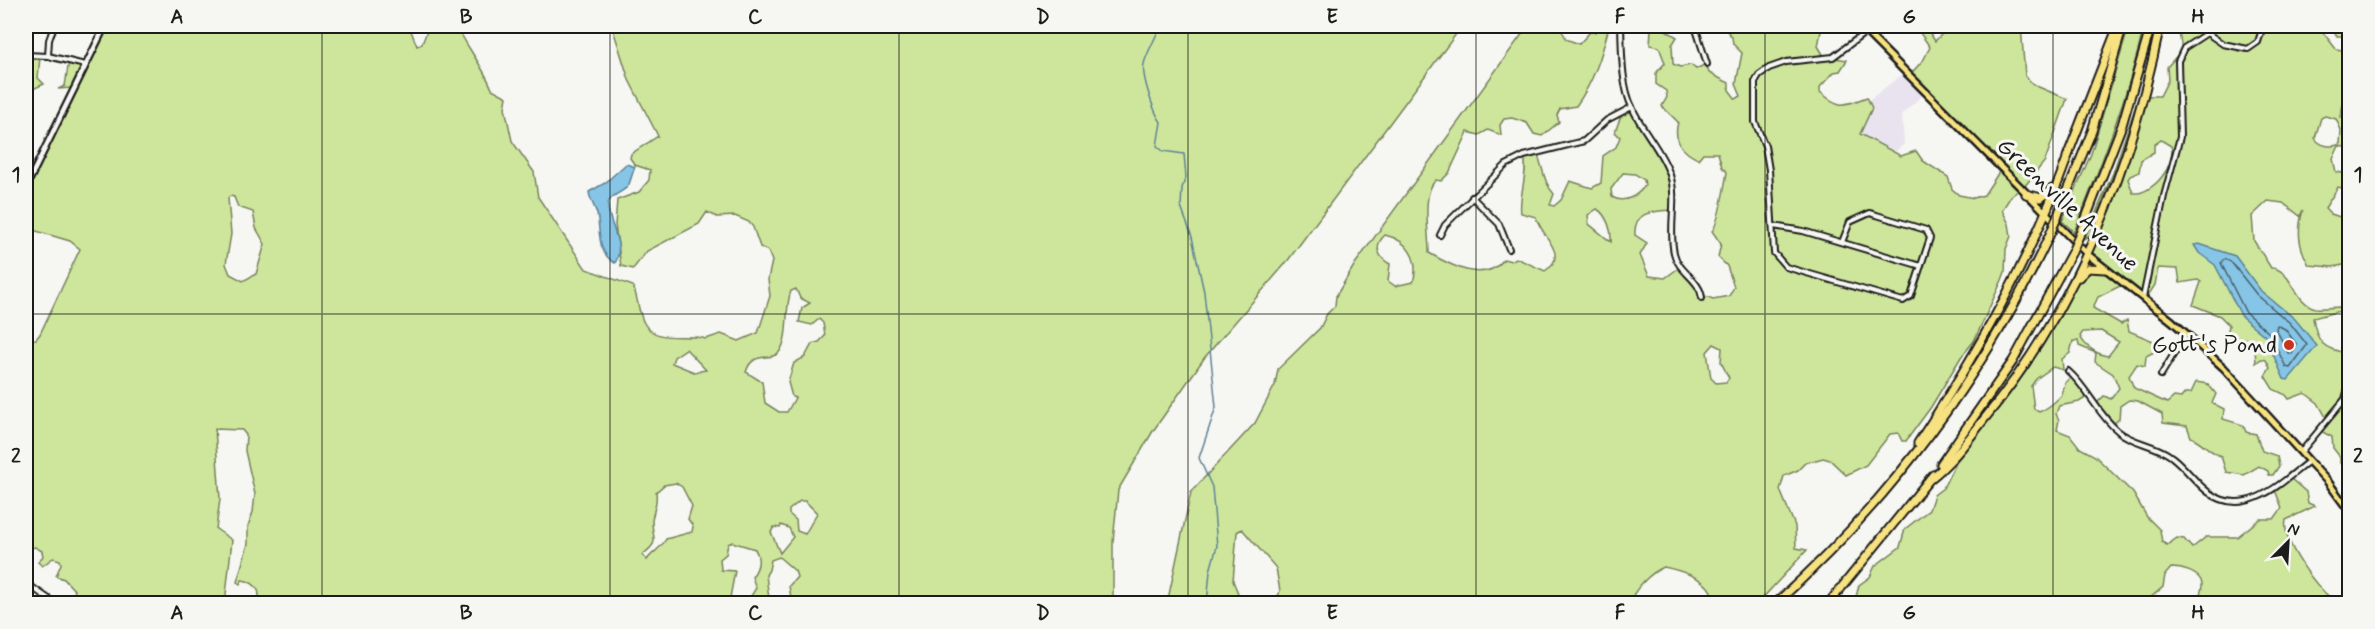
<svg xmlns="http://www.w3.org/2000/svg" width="2375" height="629" viewBox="0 0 2375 629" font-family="Mynerve,sans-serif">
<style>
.built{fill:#e9e3ef}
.green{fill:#cee69b;stroke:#75815c;stroke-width:1.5;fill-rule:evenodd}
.water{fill:#86c5e6;stroke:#5c8195;stroke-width:1.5}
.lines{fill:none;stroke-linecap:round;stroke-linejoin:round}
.shore{stroke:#46606d;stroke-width:1.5}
.stream{stroke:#5c8195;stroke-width:1.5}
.minor-casing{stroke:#1c1c1c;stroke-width:8}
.tertiary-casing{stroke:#1c1c1c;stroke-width:9}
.primary-casing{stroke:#1c1c1c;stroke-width:10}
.motorway-casing{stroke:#1c1c1c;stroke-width:11}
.minor{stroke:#f6f6f2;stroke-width:4}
.tertiary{stroke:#f6f6f2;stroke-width:4.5}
.primary{stroke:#f7e281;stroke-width:5}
.motorway{stroke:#f7e281;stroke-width:7}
.motorway-bridge-casing{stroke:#1c1c1c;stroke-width:11;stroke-linecap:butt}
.motorway-bridge{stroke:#f7e281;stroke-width:7}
.grid{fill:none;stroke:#1c1c1c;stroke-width:1.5;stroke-opacity:0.55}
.poi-dot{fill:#c8321e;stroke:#f6f6f2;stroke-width:2}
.labels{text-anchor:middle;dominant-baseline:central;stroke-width:6;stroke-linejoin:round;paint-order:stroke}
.street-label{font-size:24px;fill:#1c1c1c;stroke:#f6f6f2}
.poi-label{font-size:24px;fill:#1c1c1c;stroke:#f6f6f2;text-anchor:end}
.neatline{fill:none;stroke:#1c1c1c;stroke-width:2}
.grid-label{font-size:20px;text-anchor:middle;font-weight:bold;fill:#1c1c1c}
</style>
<rect width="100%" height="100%" fill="#f6f6f2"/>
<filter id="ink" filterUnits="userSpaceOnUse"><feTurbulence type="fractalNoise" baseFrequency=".0167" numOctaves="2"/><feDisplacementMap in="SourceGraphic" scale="12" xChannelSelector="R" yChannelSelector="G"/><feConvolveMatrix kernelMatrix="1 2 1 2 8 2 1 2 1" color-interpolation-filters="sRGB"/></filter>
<g filter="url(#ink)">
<polygon class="built" points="1904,73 1924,94 1902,114 1904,144 1894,153 1860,134 1872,108 1869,100"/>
<g class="green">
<path d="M105,26H409L417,46L422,44L429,26H457C467,48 483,66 492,89L507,97L505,108L512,141L534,172L538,197L586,269L633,286C638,298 638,312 644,323C656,345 687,332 706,339L721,334L739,341L758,333L770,296L768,279L772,261L768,251L760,247L753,227L749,222L735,216L717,217L707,212L699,224L647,251L633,269L621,266L615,225L617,200L639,192L649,180L650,170L635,165L630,158L631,154L658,136L629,80L612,26H1462L1286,263L1205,357L1153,431L1118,490L1113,542V603H792L789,586L797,577L795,571L779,557L771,560L769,570L766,575L769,599L758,601L751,596L756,588L752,577C758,569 761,559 755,549L732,542L728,544L726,554L720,559L721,570L735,571L729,603H255L253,600H258C262,589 252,581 242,580L240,584L237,582L248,544V526L253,512L255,494L245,451L246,435L242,430L215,429L220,499L216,529L232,540L225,603H69L75,591L64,579L56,576L61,564L60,560L53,558L42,566L38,562L43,556L42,551L35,547L26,549V340L36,339L40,334L80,249L70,241L26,228V187L72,88L58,89L65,86L69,60L85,64ZM230,196L234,197L238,207L253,212L256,228L265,244L256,274L243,281L230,274L226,264L231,234L228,198ZM796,289L800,298L810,303L802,308L799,322L812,325L819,319L823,323L825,336L819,342L812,344L805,357L794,363L788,382L792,397L795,398L787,412H779L765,403L762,382L746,372C753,349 772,363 780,351C790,335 784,309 791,291ZM686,349L706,370L694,372L672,363L674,357ZM676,483L682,487L692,506L688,519L693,526L692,532L666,539C660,550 652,552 647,560L642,555C661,541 652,540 652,521C653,510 658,504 656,492L664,485ZM800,501H805L817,513L805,534L797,531L796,520L789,514V510ZM781,525L789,528L793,537L780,553L771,532L774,527L780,528Z"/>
<path d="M1528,26C1544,26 1561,22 1566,39L1579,44L1590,32H1595L1597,26H1609C1602,55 1594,81 1576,106L1560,109L1557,115L1559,122L1542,136L1534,134L1527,123L1512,118L1504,119L1500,125L1501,135L1488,130L1479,135L1468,132L1449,173L1441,181L1436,180C1421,193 1429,232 1429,253C1450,265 1485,285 1504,259L1511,261L1516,258L1545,271C1570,254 1542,238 1536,217L1521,213C1518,198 1529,171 1524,156L1537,153C1543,167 1544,184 1554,194L1550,205L1554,206L1561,200L1570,181L1592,188L1601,183L1603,156L1616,147L1620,137L1615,132L1622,113L1630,109L1666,167L1671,184L1672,210C1654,211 1633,211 1635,235L1647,243L1640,255L1649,276L1665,278L1680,267L1702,288V295L1713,299L1729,296L1734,287L1727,266L1718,257L1721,244L1712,231C1718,226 1725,184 1727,172L1722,167L1718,153H1703L1698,159C1682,152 1673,140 1678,122L1662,106L1667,97L1666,91L1656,84V73L1665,63L1659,47L1650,45L1651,29L1659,26L1677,37L1672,45L1673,64L1680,67L1691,65L1696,69L1706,64L1709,73L1729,83V90L1736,99L1741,96L1736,84L1742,53L1733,44L1732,37L1723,26H1822L1818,46L1824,56L1847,60L1840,71L1834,72L1820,87V92C1840,109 1843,106 1867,97L1872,108L1860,134L1901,156L1916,151L1923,161L1948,177L1952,189L1959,195L1974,198L1984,195L1999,172L1908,77L1924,59L1930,47L1915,26H1925L1935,41L1950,26H2021L2025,76L2034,85L2067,99L2045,161L2020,192L2018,191L2011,196L2002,210L2009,224L2011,236L2006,249L2005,272L2002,280L1974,341L1961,357L1931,407L1906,441H1902L1898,433L1890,434L1866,465L1846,475L1830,460L1823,458L1805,463L1798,470L1784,476L1780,490L1795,526L1796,548L1807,550L1758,603H1718C1714,599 1712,592 1708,587C1698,575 1678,570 1664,567C1651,572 1633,590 1630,603H1275L1280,591L1276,568L1242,529L1237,532L1233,581L1242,603L1167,604L1191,492L1255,423L1275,385L1278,369L1320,328L1327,314L1335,306L1336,296L1355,264ZM1623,173L1635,174L1644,180L1645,185C1638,196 1624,204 1612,197L1611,189ZM1597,209C1607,215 1612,231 1611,242L1589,224L1588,215ZM1385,235C1408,240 1420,260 1413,282L1395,286L1388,281L1390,264C1377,257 1374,245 1385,235ZM1714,344L1722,348L1721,362L1729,378L1726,382L1716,383L1711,378L1707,352Z"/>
<path d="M2129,26H2144C2128,97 2101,165 2074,232L2062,221L2091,154Z"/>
<path d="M2178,26H2349L2345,36H2337L2332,28L2325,27L2322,31L2336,49L2349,51V93H2344L2341,117L2349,120V148L2339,146L2333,159L2336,172L2349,174V190L2338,187L2325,208L2331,214L2349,220V264L2332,267L2309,265C2298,246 2297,230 2303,210L2300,216L2283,203L2268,201L2252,216L2254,241L2271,268C2292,268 2294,304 2316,308C2324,309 2333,307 2340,307L2344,310L2313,318C2317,342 2322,349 2347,353V357H2349L2350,464L2347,467L2340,463V457L2333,448L2332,437L2319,430L2327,419L2318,403L2305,393L2289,399L2286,395L2273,389L2265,376L2270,368L2266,360L2261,359L2256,363L2255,349L2244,338L2230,343L2226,341L2229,325L2220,316L2193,305L2201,282L2198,280L2180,283L2178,269L2158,268L2155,285L2144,302L2122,285L2098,297L2093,308L2121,324L2127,320L2129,331L2153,341L2152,347L2156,351L2146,356L2145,366L2137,364L2129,376L2134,388L2167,403L2174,397L2181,398L2185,393H2191L2196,382L2208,384L2216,394L2212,403L2224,409L2223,419L2243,425L2246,432L2256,434L2262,451L2277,456L2279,466L2273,475H2269L2268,471L2259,466L2244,475L2226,472L2221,456C2210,453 2203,442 2191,437L2187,426L2163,423L2162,414L2138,401L2129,400L2120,406L2119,419L2111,426L2095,405L2104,396L2111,399L2119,388L2113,374L2095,362L2096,353L2079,346L2078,341H2073L2070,353L2062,359L2063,370L2053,367L2036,379L2031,386L2034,409L2039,412C2048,409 2056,401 2062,395L2065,383L2071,376L2087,397L2079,402L2059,406L2056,414L2059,420L2057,430L2070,435L2080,448L2095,456L2133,493L2147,517L2160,530L2162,542L2167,545L2177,538L2184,539L2192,548L2206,537H2237L2260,519H2274L2282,508L2275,490L2290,478L2306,492L2308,503L2315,506L2286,520C2281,541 2316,587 2332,599L2349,598V603H2198C2198,597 2203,590 2202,583C2199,572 2181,568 2171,568L2165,575L2163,587L2144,603L1848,604L1856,597L1859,585L1870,577L1875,566L1900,547L1905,529L1929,510L1934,495L1943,488L1956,462L1987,422L2042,333L2092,234L2085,238L2113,173L2138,99C2129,147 2105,188 2092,233L2107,201L2145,96H2160L2168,80L2167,67L2182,50ZM2325,116L2336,119L2341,130L2340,144C2332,148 2319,146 2315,138L2321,118ZM2161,140L2171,146C2177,164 2153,195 2133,193L2128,179L2130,176L2139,172L2141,160L2154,152V145ZM2101,331L2119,342L2108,356C2098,355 2084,346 2080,336L2083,332Z"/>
<polygon points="28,56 40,57 38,78 44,84 26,92"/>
</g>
<g class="water">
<path d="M626,164L635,167C632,173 631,181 628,186C623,193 608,195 608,206C608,223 626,246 615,263C596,252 601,232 597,214C595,206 590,201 589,192L605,183Z"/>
<polygon points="2199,244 2235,256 2261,291 2295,319 2317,346 2288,380 2284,379 2265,336 2242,317 2215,265 2199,253 2194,245"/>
</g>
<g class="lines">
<g class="shore">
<polygon points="2225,259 2231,262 2257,295 2290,323 2307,345 2290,368 2286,367 2269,333 2246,313 2221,263"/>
<polygon points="2277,325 2285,329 2297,345 2292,354 2288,353 2276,329"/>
</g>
<path class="stream" d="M1160,26C1156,38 1146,54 1144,64C1141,75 1154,113 1161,122L1157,146L1163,151L1184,154L1186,177L1182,188L1181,207L1192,237L1204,292L1216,407L1199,458L1212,487L1217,546L1210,571L1207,604"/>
<defs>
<g id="minor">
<path d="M1621,26C1622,51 1621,84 1632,107C1642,131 1662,150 1670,175C1678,199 1668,228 1674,253C1678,272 1700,279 1702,298"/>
<polyline points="1695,26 1707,64"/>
<polyline points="2207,33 2223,44 2248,49 2258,42 2263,26"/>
<polyline points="26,55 48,56 85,65"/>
<polyline points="48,56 49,40 54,26"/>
<polyline points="1472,197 1499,224 1509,249"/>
<polyline points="1773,226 1803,231 1921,266"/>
<polyline points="1440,235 1445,225 1506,165 1524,156 1584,141 1607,120 1632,107"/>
<polyline points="1842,242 1850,222 1870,213 1926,230 1930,238 1911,296 1903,301 1786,267 1774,253 1769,170 1765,146 1755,122 1755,82 1759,75 1769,68 1786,62 1833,57 1866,32"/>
<polyline points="2143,298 2164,196 2180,137 2178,61 2184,48 2207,33 2210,26"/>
<path d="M2068,371C2088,388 2097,414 2118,431C2133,444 2156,444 2172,457C2185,467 2195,482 2208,492C2245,520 2281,483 2309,461"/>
<polyline points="2161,375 2186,334"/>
<polyline points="2301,452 2345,399 2350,381"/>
<polyline points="26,583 56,604"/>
<polyline points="26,601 33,589"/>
</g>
<polyline id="tertiary" points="26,187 105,26"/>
<polyline id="primary" points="1860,26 2087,254 2172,321 2224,368 2328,482 2350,512"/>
<g id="motorway">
<polyline points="2067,157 2118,26"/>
<polyline points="2026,194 2041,198 2052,189"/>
<polyline points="2058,215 2092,131 2123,26"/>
<polyline points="2079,236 2122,125 2151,26"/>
<polyline points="2079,277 2088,268 2105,269"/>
<path d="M1918,443C1978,352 2032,257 2069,153"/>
<polyline points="1941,464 2013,361 2072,252"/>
<path d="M1930,479C1952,462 1968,440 1985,418C2077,306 2131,167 2160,26"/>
<path d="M1775,604C1891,500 1985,373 2051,232"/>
<polyline points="1828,604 1933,475"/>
</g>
</defs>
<use href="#minor" class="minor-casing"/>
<use href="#tertiary" class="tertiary-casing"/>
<use href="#primary" class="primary-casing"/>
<use href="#motorway" class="motorway-casing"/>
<use href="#minor" class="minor"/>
<use href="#tertiary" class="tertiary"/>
<use href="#primary" class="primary"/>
<use href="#motorway" class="motorway"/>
<defs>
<g id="motorway-bridge">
<polyline points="2051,232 2058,215"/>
<polyline points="2072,252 2079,236"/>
</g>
</defs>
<use href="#motorway-bridge" class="motorway-bridge-casing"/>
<use href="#motorway-bridge" class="motorway-bridge"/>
</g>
</g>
<path class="grid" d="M322,26V604M610,26V604M899,26V604M1188,26V604M1476,26V604M1765,26V604M2053,26V604M26,314H2350"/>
<circle class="poi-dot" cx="2289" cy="345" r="6"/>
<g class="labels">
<g class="street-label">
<text transform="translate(2067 205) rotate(43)">Greenville Avenue</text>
</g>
<g class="poi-label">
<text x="2277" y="345">Gott's Pond</text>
</g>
</g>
<rect width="2375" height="629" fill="none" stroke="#f6f6f2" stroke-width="66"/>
<g transform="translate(2288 542) rotate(24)" stroke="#f6f6f2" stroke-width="4.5" paint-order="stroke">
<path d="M0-4.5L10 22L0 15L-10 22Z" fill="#1c1c1c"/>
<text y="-9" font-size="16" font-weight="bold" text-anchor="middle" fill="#1c1c1c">N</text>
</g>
<rect x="33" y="33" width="2309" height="563" class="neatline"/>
<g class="grid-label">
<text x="177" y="23">A</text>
<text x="466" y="23">B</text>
<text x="755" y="23">C</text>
<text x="1043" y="23">D</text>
<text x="1332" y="23">E</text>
<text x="1620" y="23">F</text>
<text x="1909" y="23">G</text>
<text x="2198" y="23">H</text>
<text x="16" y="181">1</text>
<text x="2358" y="181">1</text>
<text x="16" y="462">2</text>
<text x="2358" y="462">2</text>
<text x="177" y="619">A</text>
<text x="466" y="619">B</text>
<text x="755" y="619">C</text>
<text x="1043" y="619">D</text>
<text x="1332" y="619">E</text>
<text x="1620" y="619">F</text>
<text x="1909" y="619">G</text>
<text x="2198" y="619">H</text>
</g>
</svg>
